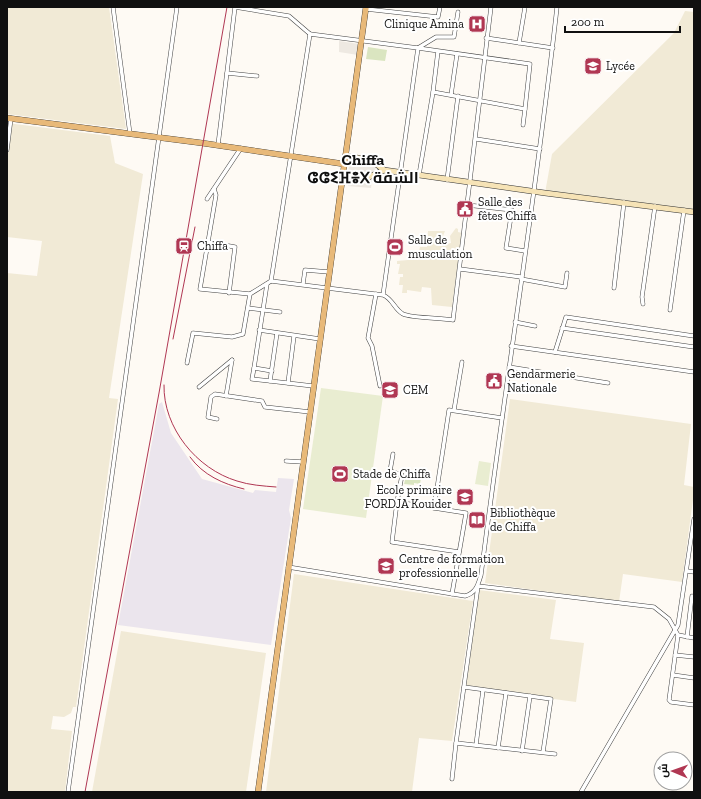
<svg xmlns="http://www.w3.org/2000/svg" width="701" height="799" viewBox="0 0 701 799" font-family="'Zilla Slab',Cairo,'Noto Sans Tifinagh',serif">
<style>
.industrial{fill:#ebe5ed}
.farmland{fill:#f1ead6}
.green{fill:#dae5c0}
.pitch{fill:#e9edd1}
.plaza{fill:#eee9e2}
.lines{fill:none;stroke-linecap:round;stroke-linejoin:round}
.minor-casing{stroke:#434343;stroke-width:4.5}
.secondary-casing{stroke:#323232;stroke-width:6}
.primary-casing{stroke:#212121;stroke-width:6}
.minor{stroke:#fff;stroke-width:3.5}
.secondary{stroke:#f6e3b6;stroke-width:5}
.primary{stroke:#e8b979;stroke-width:5.5}
.rail{stroke:#b03753;stroke-width:1}
.labels{text-anchor:middle;dominant-baseline:central;stroke-width:4;stroke-linejoin:round;paint-order:stroke}
.poi-label{font-size:12px;fill:#101010;stroke:#fff;text-anchor:start}
.district-label{font-size:16px;font-weight:bold;fill:#101010;stroke:#fff}
</style>
<rect width="100%" height="100%" fill="#fefaf4"/>
<polygon class="industrial" points="162,402 171,433 202,479 253,493 255,490 276,492 278,478 294,479 289,510 291,518 271,645 118,625 159,404"/>
<g class="farmland">
<polygon points="7,7 109,7 126,129 7,114"/>
<polygon points="685,11 694,12 694,210 545,193 552,154 674,33"/>
<polygon points="7,123 110,136 115,163 143,174 109,398 118,399 76,707 73,707 71,713 64,717 53,716 51,729 72,731 65,792 7,792 7,273 37,276 42,241 7,237"/>
<polygon points="456,228 458,229 458,232 462,233 452,307 432,305 431,288 422,287 421,292 407,290 407,293 402,293 403,285 399,285 400,277 403,277 403,274 398,274 400,264 397,264 397,261 408,260 409,255 418,255 420,247 427,247 428,231 445,231 441,241 447,244 451,243 450,236"/>
<polygon points="510,399 691,424 684,485 694,487 694,492 682,582 623,574 619,602 485,583"/>
<polygon points="294,574 473,601 452,741 419,738 412,792 266,792"/>
<polygon points="479,590 556,600 550,639 584,643 576,702 466,687"/>
<polygon points="121,631 266,653 246,792 92,792"/>
</g>
<g class="green">
<polygon points="368,47 387,50 385,61 366,59"/>
<polygon points="406,476 421,478 420,484 414,483 414,485 404,484"/>
</g>
<g class="pitch">
<polygon points="321,388 383,396 366,518 303,509"/>
<polygon points="479,461 491,463 488,486 475,484"/>
</g>
<g class="plaza">
<polygon points="339,41 359,44 358,55 339,52"/>
<polygon points="350,158 370,161 376,164 375,173 369,175 348,173"/>
<polygon points="349,176 372,179 371,188 348,186"/>
</g>
<g class="lines">
<defs>
<g id="minor">
<polyline points="113,7 130,134"/>
<polyline points="366,9 438,17 440,7"/>
<polyline points="486,38 553,48"/>
<polyline points="519,43 525,7"/>
<polyline points="418,48 530,64 525,109 433,92 438,51"/>
<polyline points="418,48 436,37 454,37 458,12"/>
<polyline points="227,73 257,76"/>
<polyline points="451,95 457,54"/>
<polyline points="523,125 525,109"/>
<polyline points="476,139 540,149"/>
<polyline points="218,145 235,7 289,16 310,34"/>
<polyline points="7,150 11,118"/>
<polyline points="419,175 433,92"/>
<polyline points="447,180 458,96"/>
<polyline points="214,189 216,195 200,289 250,294 271,281"/>
<polyline points="207,199 241,148"/>
<polyline points="467,205 512,210 506,248 525,251"/>
<polyline points="207,242 235,247 229,293"/>
<polyline points="460,269 521,277"/>
<polyline points="521,279 565,287 567,273"/>
<polyline points="267,284 254,368 272,371"/>
<polyline points="303,284 305,270 329,272"/>
<polyline points="614,288 624,202"/>
<polyline points="376,294 368,338 372,346 380,386"/>
<path d="M383,295L418,48L310,34L271,281L383,295C393,299 394,309 403,314C411,318 443,318 453,320L491,7"/>
<polyline points="643,304 642,297 655,206"/>
<polyline points="248,308 280,312"/>
<polyline points="670,310 684,210"/>
<polyline points="515,322 535,326"/>
<polyline points="562,328 694,347"/>
<polyline points="259,330 320,339"/>
<polyline points="277,333 270,381 313,386"/>
<polyline points="511,346 694,372"/>
<polyline points="555,352 566,317 694,336"/>
<polyline points="187,363 193,333 232,337 243,334 250,294"/>
<polyline points="509,367 608,383"/>
<polyline points="254,368 252,379 270,381"/>
<polyline points="288,383 294,336"/>
<polyline points="199,387 232,360"/>
<polyline points="226,396 232,360"/>
<polyline points="454,410 462,362"/>
<polyline points="217,419 208,417 211,397 215,394 262,401 265,407 310,412"/>
<polyline points="393,454 390,471 402,475 397,502"/>
<polyline points="286,461 303,462"/>
<polyline points="434,508 397,502 392,542 459,552"/>
<path d="M288,567L465,596C476,593 478,585 481,575C505,385 536,197 557,7"/>
<polyline points="687,571 694,572"/>
<polyline points="452,594 466,513 434,508 449,410 502,418"/>
<polyline points="678,635 694,638"/>
<polyline points="687,637 692,596"/>
<polyline points="675,655 694,657"/>
<polyline points="673,675 694,678"/>
<polyline points="464,687 551,699 543,752"/>
<polyline points="476,745 483,690"/>
<polyline points="498,748 506,693"/>
<polyline points="522,751 530,696"/>
<polyline points="555,754 456,743 478,586 654,607 669,619 678,635 669,700 671,702 694,705"/>
<polyline points="452,779 456,743"/>
<polyline points="68,792 177,7"/>
<polyline points="581,792 678,625 694,519"/>
</g>
<g id="secondary">
<polyline points="345,156 371,160 384,170"/>
<polyline points="343,174 369,177 384,170 545,193 694,212"/>
</g>
<g id="primary">
<polyline points="7,118 202,143 344,164"/>
<polyline points="258,792 366,7"/>
</g>
</defs>
<use href="#minor" class="minor-casing"/>
<use href="#secondary" class="secondary-casing"/>
<use href="#primary" class="primary-casing"/>
<use href="#minor" class="minor"/>
<use href="#secondary" class="secondary"/>
<use href="#primary" class="primary"/>
<g class="rail">
<polyline points="173,339 195,227"/>
<path d="M164,385C163,428 197,469 237,481C249,485 263,486 276,487"/>
<path d="M190,457C203,475 223,484 244,489"/>
<polyline points="85,792 159,393 227,7"/>
</g>
</g>
<defs>
<symbol id="hospital-square" viewBox="-11 -11 22 22"><rect x="-9" y="-9" width="18" height="18" rx="4" fill="#b03753" stroke="#fff"/><path d="M-5-5h3v3.5h4V-5h3V5h-3V1.5h-4V5h-3Z" fill="#fff"/></symbol>
<symbol id="school-square" viewBox="-11 -11 22 22"><rect x="-9" y="-9" width="18" height="18" rx="4" fill="#b03753" stroke="#fff"/><path d="M0-5L7-2L0 1L-7-2ZM-4 1L0 2.5L4 1V4Q0 6-4 4Z" fill="#fff"/></symbol>
<symbol id="civic-square" viewBox="-11 -11 22 22"><rect x="-9" y="-9" width="18" height="18" rx="4" fill="#b03753" stroke="#fff"/><path d="M-.6-6.5H3V-4.5H.6V-3L4-1V1h2V6H-6V1h2V-1L-.6-3ZM-1.2 2.5V6h2.4V2.5Z" fill="#fff"/></symbol>
<symbol id="station-square" viewBox="-11 -11 22 22"><rect x="-9" y="-9" width="18" height="18" rx="4" fill="#b03753" stroke="#fff"/><path d="M-3-6H3Q5-6 5-4V2Q5 4 3 4L4.5 6H3L1.5 4h-3L-3 6H-4.5L-3 4Q-5 4-5 2V-4Q-5-6-3-6ZM-3.5-4v3h7v-3ZM-3.5 1v1.5H-2V1ZM2 1v1.5H3.5V1Z" fill="#fff"/></symbol>
<symbol id="stadium-square" viewBox="-11 -11 22 22"><rect x="-9" y="-9" width="18" height="18" rx="4" fill="#b03753" stroke="#fff"/><path d="M0-5a6.5 5 0 1 0 0 10a6.5 5 0 1 0 0-10ZM-3.5-1.8h7v3.6h-7Z" fill="#fff"/></symbol>
<symbol id="library-square" viewBox="-11 -11 22 22"><rect x="-9" y="-9" width="18" height="18" rx="4" fill="#b03753" stroke="#fff"/><path d="M-6-4Q-3-5.5-.7-3.5V5Q-3 3-6 4ZM6-4Q3-5.5 .7-3.5V5Q3 3 6 4Z" fill="#fff"/></symbol>
</defs>
<g fill-rule="evenodd">
<use href="#hospital-square" x="467" y="14" width="20" height="20"/>
<use href="#school-square" x="583" y="56" width="20" height="20"/>
<use href="#civic-square" x="455" y="199" width="20" height="20"/>
<use href="#station-square" x="174" y="236" width="20" height="20"/>
<use href="#stadium-square" x="385" y="237" width="20" height="20"/>
<use href="#civic-square" x="484" y="371" width="20" height="20"/>
<use href="#school-square" x="380" y="380" width="20" height="20"/>
<use href="#stadium-square" x="330" y="464" width="20" height="20"/>
<use href="#school-square" x="455" y="487" width="20" height="20"/>
<use href="#library-square" x="467" y="510" width="20" height="20"/>
<use href="#school-square" x="376" y="556" width="20" height="20"/>
</g>
<g class="labels">
<g class="poi-label">
<text x="464" y="24" text-anchor="end">Clinique Amina</text>
<text x="606" y="66">Lycée</text>
<text x="478" y="202">Salle des<tspan x="478" dy="14">fêtes Chiffa</tspan></text>
<text x="408" y="240">Salle de<tspan x="408" dy="14">musculation</tspan></text>
<text x="197" y="246">Chiffa</text>
<text x="507" y="374">Gendarmerie<tspan x="507" dy="14">Nationale</tspan></text>
<text x="403" y="390">CEM</text>
<text x="353" y="474">Stade de Chiffa</text>
<text x="452" y="490" text-anchor="end">Ecole primaire<tspan x="452" dy="14">FORDJA Kouider</tspan></text>
<text x="490" y="513">Bibliothèque<tspan x="490" dy="14">de Chiffa</tspan></text>
<text x="399" y="559">Centre de formation<tspan x="399" dy="14">professionnelle</tspan></text>
</g>
<g class="district-label">
<text x="363" y="159">Chiffa<tspan x="363" dy="18">ⵛⵛⵉⴼⴻⵝ الشفة</tspan></text>
</g>
</g>
<rect width="701" height="799" fill="none" stroke="#101010" stroke-width="16"/>
<g transform="translate(673 771) rotate(272)"><circle r="19" fill="#ffffff" stroke="#9f9f9f"/>
<path d="M0-3L7 15L0 10L-7 15Z" fill="#b03753"/>
<text y="-6" font-size="11" font-weight="bold" text-anchor="middle" fill="#101010">ش</text>
</g>
<path d="M565 26v6h115v-6" fill="none" stroke="#101010" stroke-width="2"/>
<text x="571" y="26" font-size="12" fill="#101010" stroke="#ffffff" stroke-width="3" paint-order="stroke">200 m</text>
</svg>
